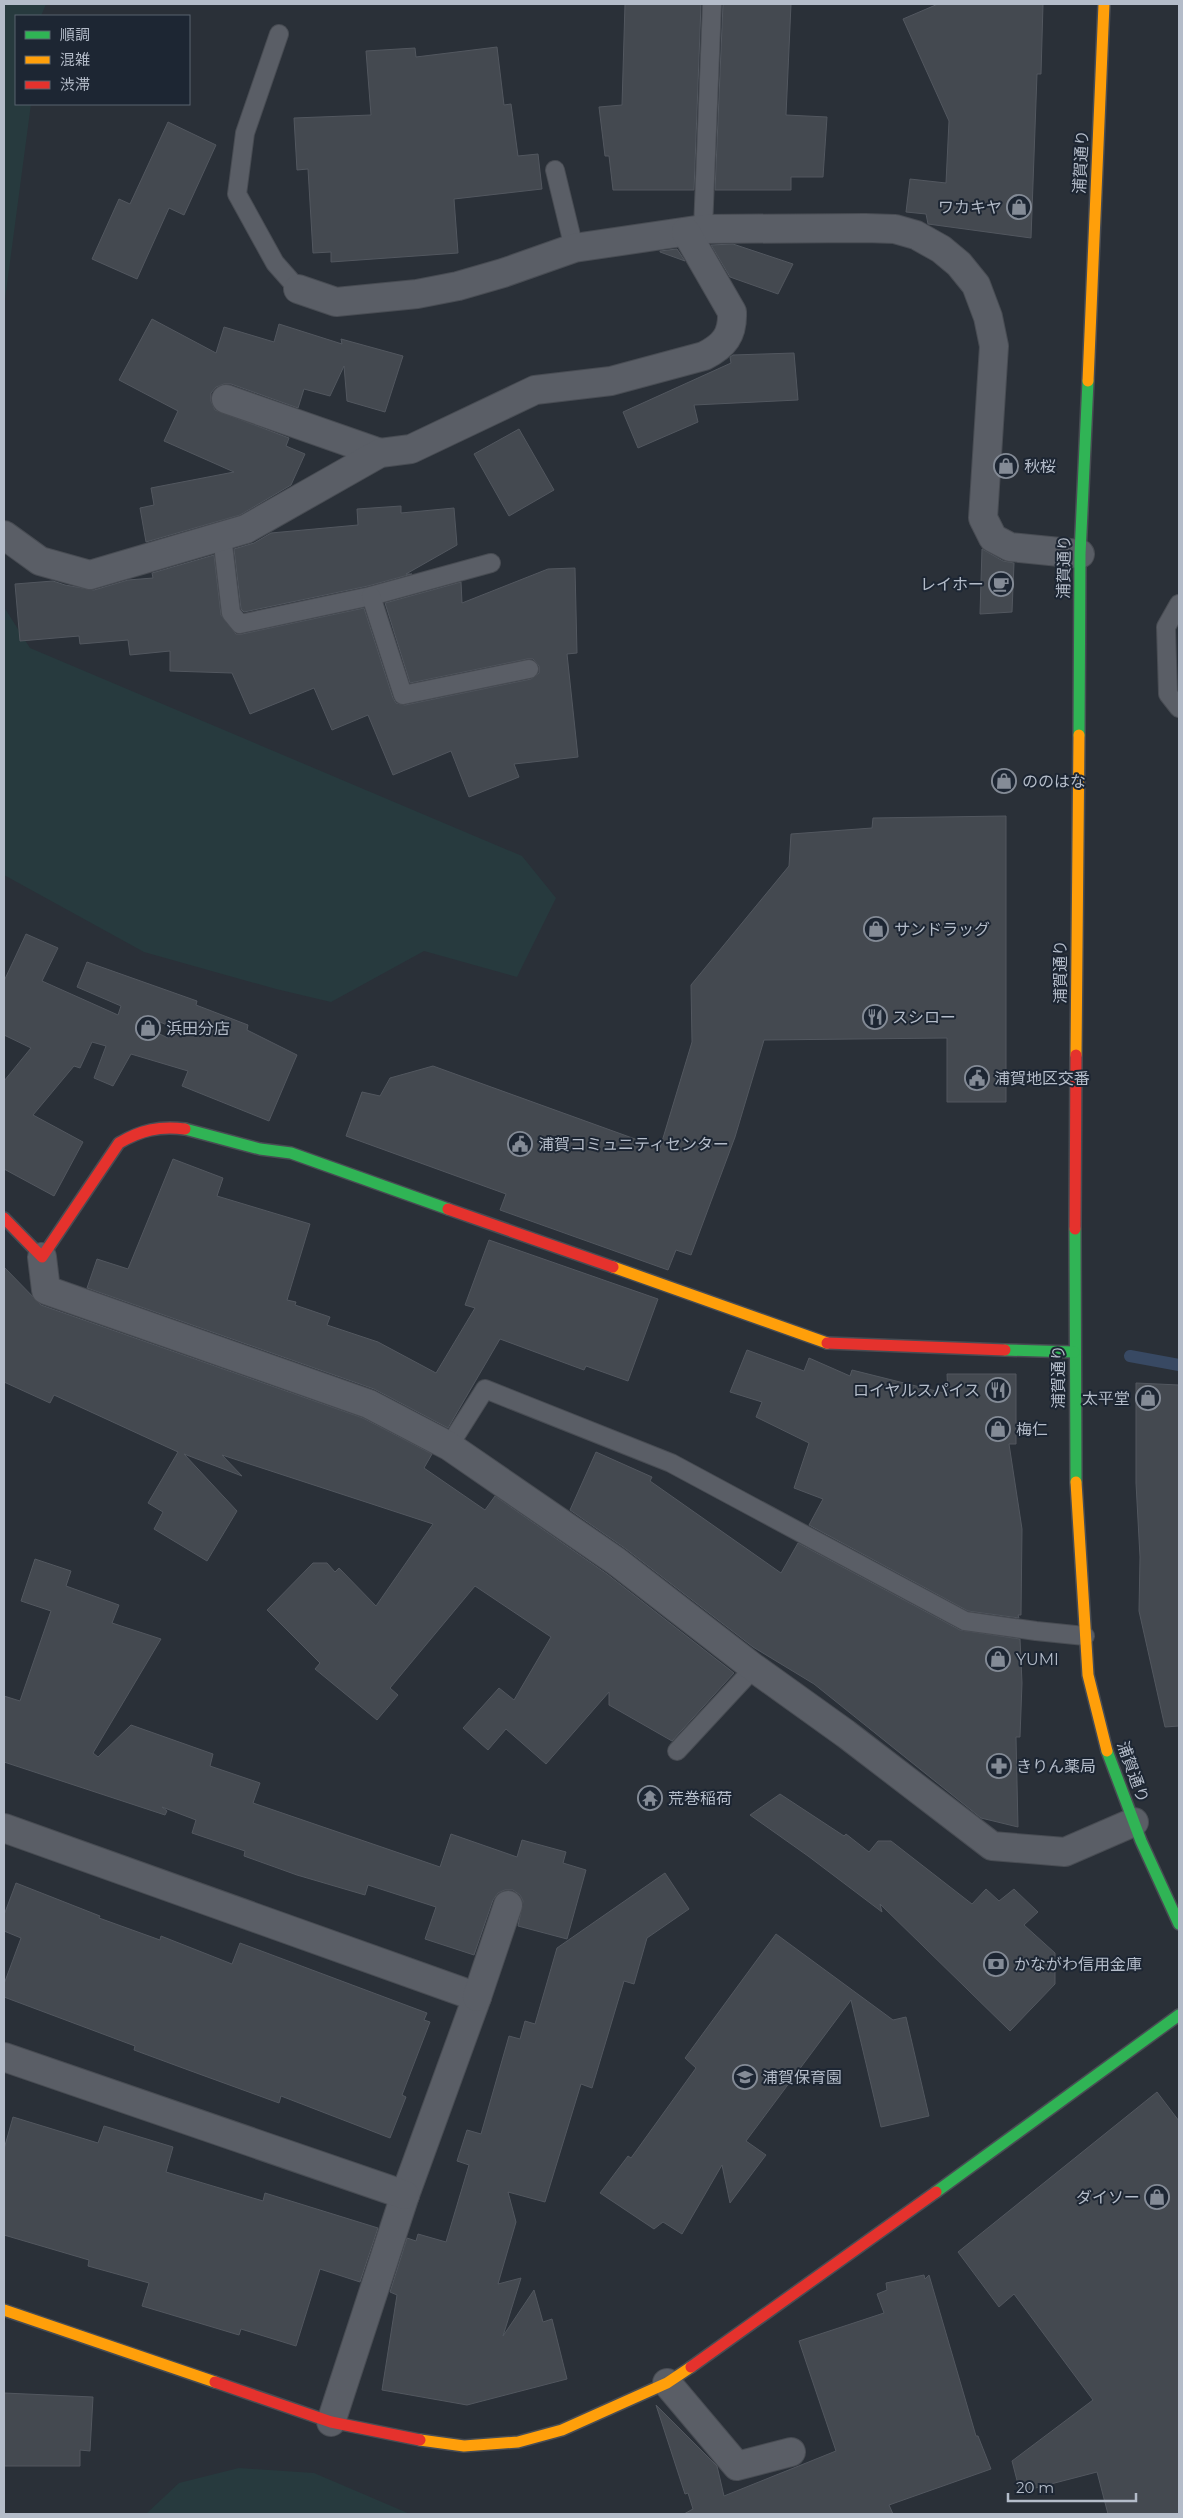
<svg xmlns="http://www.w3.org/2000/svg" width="1183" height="2518" viewBox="0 0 1183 2518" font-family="Montserrat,'Noto Sans JP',sans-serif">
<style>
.green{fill:#273a3e}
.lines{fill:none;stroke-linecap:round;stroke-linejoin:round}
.stream{stroke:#384963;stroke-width:12}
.building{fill:#444950;stroke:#52575f;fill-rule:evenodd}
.lane-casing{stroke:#484c53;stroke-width:20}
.street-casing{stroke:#484c53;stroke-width:30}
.fast-casing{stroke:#484c53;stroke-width:14}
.slow-casing{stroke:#484c53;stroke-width:14}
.jam-casing{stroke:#484c53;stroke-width:14}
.lane{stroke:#5a5e66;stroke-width:18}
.street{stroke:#5a5e66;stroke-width:28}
.fast{stroke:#30b455;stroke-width:11}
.slow{stroke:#ff9f0a;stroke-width:11}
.jam{stroke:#e5322d;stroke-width:11}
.labels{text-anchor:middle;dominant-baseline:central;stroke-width:4;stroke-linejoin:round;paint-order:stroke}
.street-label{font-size:16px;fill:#b4bcc9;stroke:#1d2633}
.poi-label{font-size:16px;fill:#b4bcc9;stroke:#1d2633;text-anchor:start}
</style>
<rect width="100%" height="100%" fill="#2a3038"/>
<g class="green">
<polygon points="4,4 46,4 41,16 16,16 16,104 31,104 4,307"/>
<polygon points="4,607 30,648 522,856 556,898 517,977 424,951 331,1002 276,989 144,952 4,875"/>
<polygon points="239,2468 314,2473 410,2514 146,2514 179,2483"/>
</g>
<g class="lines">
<polyline class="stream" points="1130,1356 1179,1365"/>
</g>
<g class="building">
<polygon points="625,4 701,4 694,190 613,190 609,156 605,156 599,107 622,105"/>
<polygon points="723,4 791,4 786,115 827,117 823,177 791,177 791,190 715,190"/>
<polygon points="938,4 1043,4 1041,74 1037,74 1031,238 928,224 926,214 906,212 910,179 946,183 949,121 903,19"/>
<polygon points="497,47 504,105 511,104 518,156 538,154 542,189 454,199 458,253 331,262 331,252 313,253 308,169 297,170 294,118 371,115 366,51 415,48 416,57"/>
<polygon points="168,122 216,145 184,215 169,208 137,279 92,259 119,199 130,204"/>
<polygon points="733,244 793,264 778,294 730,277 711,245"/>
<polygon points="677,249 685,261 660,252 660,251"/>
<polygon points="152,319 216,353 224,327 274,342 279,324 342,344 341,339 403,356 385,412 347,401 344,366 330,396 304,389 298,408 231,384 224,384 216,387 211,393 211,401 215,410 289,438 286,446 305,454 291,485 240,515 146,542 140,508 154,505 151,488 234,472 164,441 178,411 119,380"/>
<polygon points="794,353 798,400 694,405 698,422 638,448 623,412 731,363 730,357 733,355"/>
<polygon points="519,429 554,490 509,516 474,454"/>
<polygon points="401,506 401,513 454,508 457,545 406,574 412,574 368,586 244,612 241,609 234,549 254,543 271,533 358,525 357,509"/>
<polygon points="982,549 1003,561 1014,563 1012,612 980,614"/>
<polygon points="214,555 221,615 236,634 242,634 364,608 393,698 396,703 405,705 531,679 539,673 539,666 533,659 527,659 410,683 385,603 461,582 462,603 548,569 575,568 577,653 567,654 578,757 514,764 519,777 469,797 451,751 393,775 368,715 332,730 314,688 250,714 232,673 170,671 170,651 130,655 128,640 80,644 79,636 20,641 15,584 53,581 65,585 94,590 128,580 153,578 152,573"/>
<polygon points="1006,816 1006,1102 947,1102 947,1038 764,1040 735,1137 691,1255 676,1250 668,1270 500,1210 506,1194 346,1136 362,1092 380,1096 390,1078 433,1066 660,1148 692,1042 691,985 789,866 791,834 872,828 873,818"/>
<path d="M26,934L58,948L42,981L118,1015L121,1006L77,987L87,962L197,1001L196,1005L248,1025L247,1030L297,1055L269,1121L182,1086L188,1071L131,1054L113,1086L94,1078L106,1046L92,1042L80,1068L74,1066L33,1115L83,1142L54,1196L4,1169V1081L31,1048L4,1035V981ZM150,1018L172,1027L168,1038L145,1027Z"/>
<polygon points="173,1159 223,1178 217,1196 310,1224 287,1300 296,1302 295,1305 330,1317 327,1325 378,1342 436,1373 475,1308 465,1305 489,1240 658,1299 628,1381 586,1366 584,1370 500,1339 448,1428 374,1389 87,1288 97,1259 128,1269"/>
<polygon points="4,1267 41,1305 363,1418 432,1454 424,1468 485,1510 495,1496 607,1574 734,1673 672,1741 609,1705 609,1692 546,1764 506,1729 488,1750 463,1728 499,1688 514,1700 551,1637 475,1586 390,1688 398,1695 377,1720 315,1669 320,1663 267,1610 313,1563 327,1563 335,1572 339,1568 376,1606 433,1524 222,1455 242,1476 184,1454 237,1511 207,1561 154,1529 163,1512 148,1503 178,1452 54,1395 50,1403 4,1382"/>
<polygon points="747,1350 804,1371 809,1358 850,1376 852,1370 948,1394 947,1374 1016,1374 1016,1444 1009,1444 1022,1529 1021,1615 1018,1615 1019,1618 968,1611 809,1525 823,1499 794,1488 809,1443 756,1417 762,1402 730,1392"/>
<polygon points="1136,1383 1179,1385 1179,1726 1165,1727 1139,1611 1140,1557 1136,1483"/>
<polygon points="596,1452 652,1477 650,1481 781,1573 798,1543 960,1630 1020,1639 1022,1683 1020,1737 1016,1737 1018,1827 981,1818 814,1684 753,1647 626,1549 570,1510"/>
<polygon points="35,1559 71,1571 66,1586 119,1605 112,1623 161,1639 93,1753 98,1757 131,1725 213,1754 210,1766 260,1783 253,1803 440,1867 451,1834 517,1857 522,1840 566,1852 563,1863 586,1870 567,1939 518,1926 523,1901 520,1895 513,1890 505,1890 498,1893 493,1900 474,1955 425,1939 436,1907 368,1885 365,1895 297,1875 244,1856 245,1851 192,1833 196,1820 162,1807 167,1811 165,1815 4,1762 4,1696 20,1701 51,1611 21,1601"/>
<polygon points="780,1794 844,1836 846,1834 869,1852 878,1841 891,1841 972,1904 986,1889 999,1901 1014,1889 1038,1912 1024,1925 1055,1953 1055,1984 1010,2031 880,1904 882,1912 808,1856 750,1815"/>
<polygon points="665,1873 689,1909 647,1938 634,1984 624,1981 592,2088 581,2084 545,2202 508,2192 516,2222 498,2284 521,2278 503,2336 534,2290 543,2322 552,2319 567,2379 467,2405 382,2390 397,2295 390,2292 407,2238 416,2241 418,2234 446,2242 469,2165 457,2161 467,2130 481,2134 509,2036 520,2039 525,2021 535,2024 557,1948"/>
<polygon points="16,1883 100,1916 99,1918 160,1940 161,1936 232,1964 240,1943 427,2013 424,2020 430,2022 402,2095 406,2097 390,2138 281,2096 279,2103 191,2071 134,2050 135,2046 4,1997 4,1984 21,1938 4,1931 4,1915"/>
<polygon points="776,1934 893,2020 906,2017 929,2116 881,2127 851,2000 746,2141 766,2155 730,2203 722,2165 682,2234 663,2222 654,2229 600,2193 628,2156 631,2158 696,2068 685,2058"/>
<polygon points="1157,2092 1179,2121 1179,2514 1108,2514 1097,2472 1020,2492 1012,2461 1093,2400 1014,2294 999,2307 958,2252"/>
<polygon points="13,2117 98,2143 104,2126 173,2147 166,2172 263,2201 265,2193 378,2228 360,2282 320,2269 296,2346 241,2329 239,2335 142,2306 149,2283 88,2266 89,2260 4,2235 4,2149"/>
<polygon points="924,2275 925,2279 929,2275 976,2436 978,2436 991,2469 889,2505 893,2514 684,2514 693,2509 688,2493 685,2494 656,2405 717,2466 724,2496 836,2451 799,2341 884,2313 877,2294 887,2290 886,2283"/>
<polygon points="4,2393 93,2397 90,2451 80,2450 80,2466 4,2466"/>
</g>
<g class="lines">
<defs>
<g id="lane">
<polyline points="279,34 245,133 237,194 275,263 298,289"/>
<polyline points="555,170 574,248"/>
<polyline points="703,229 712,4"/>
<polyline points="222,536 231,613 240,624 371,596 491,563"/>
<polyline points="371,596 403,695 529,669"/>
<polyline points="1179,604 1166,627 1168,694 1179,708"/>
<polyline points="449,1446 485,1389 671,1463 965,1621 1036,1631 1085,1636"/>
<polyline points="677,1751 754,1668"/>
</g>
<g id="street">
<polyline points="298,289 336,302 417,294 458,286 503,273 574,248 703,229 865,228 895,229 916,235 941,249 959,264 976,285 988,317 994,346 983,518 993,538 1010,547 1080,554"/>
<polyline points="226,399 380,453"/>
<path d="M4,535L40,561L90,575L246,529L380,453L411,449L535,390L611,381L704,356C724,346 733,335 732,312L686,232"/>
<polyline points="42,1257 46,1290 369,1404 449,1446 616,1561 754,1668 846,1734 992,1846 1065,1852 1134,1822"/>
<polyline points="4,1828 477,1997 405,2195 331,2422"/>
<polyline points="477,1997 508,1905"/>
<polyline points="4,2057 405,2195"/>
<polyline points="667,2383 737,2466 791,2452"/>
</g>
<g id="fast">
<polyline points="1079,735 1080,554 1088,381"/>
<polyline points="185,1129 260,1149 291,1153 448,1209"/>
<polyline points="1075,1229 1076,1482"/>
<polyline points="1005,1350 1074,1352"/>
<polyline points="1107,1751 1141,1841 1179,1924"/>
<polyline points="936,2192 1179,2015"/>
</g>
<g id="slow">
<polyline points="1088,381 1104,4"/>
<polyline points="1076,1055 1079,735"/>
<polyline points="613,1267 827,1343"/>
<polyline points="1076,1482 1088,1675 1107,1751"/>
<polyline points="4,2310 215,2382"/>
<polyline points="420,2440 464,2446 518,2442 562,2430 667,2383 691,2367"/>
</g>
<g id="jam">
<polyline points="448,1209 613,1267"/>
<path d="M4,1218L42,1257L119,1143C141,1130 159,1126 185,1129"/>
<polyline points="1075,1229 1076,1055"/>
<polyline points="827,1343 1005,1350"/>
<polyline points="691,2367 936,2192"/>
<polyline points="215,2382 331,2422 420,2440"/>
</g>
</defs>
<use href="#lane" class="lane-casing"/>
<use href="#street" class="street-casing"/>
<use href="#fast" class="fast-casing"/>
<use href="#slow" class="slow-casing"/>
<use href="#jam" class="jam-casing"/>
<use href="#lane" class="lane"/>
<use href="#street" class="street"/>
<use href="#fast" class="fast"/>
<use href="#slow" class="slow"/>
<use href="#jam" class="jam"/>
</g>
<defs>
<symbol id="shop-ring" viewBox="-11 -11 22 22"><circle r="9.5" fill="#1d2633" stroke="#848b96" stroke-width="1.5"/><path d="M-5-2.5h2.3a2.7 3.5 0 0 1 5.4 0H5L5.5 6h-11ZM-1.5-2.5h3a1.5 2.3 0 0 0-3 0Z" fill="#848b96"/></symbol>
<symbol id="cafe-ring" viewBox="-11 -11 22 22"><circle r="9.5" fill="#1d2633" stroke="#848b96" stroke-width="1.5"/><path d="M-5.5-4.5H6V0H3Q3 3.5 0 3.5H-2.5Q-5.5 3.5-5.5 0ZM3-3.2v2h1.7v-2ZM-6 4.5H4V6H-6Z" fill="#848b96"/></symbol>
<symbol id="restaurant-ring" viewBox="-11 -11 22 22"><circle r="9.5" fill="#1d2633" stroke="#848b96" stroke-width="1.5"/><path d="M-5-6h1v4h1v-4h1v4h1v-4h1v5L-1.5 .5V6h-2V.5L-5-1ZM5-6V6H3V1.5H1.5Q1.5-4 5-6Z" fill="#848b96"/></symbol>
<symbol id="civic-ring" viewBox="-11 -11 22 22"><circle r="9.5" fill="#1d2633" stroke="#848b96" stroke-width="1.5"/><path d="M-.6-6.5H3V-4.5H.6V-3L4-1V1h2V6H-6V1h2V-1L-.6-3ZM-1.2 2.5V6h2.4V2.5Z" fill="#848b96"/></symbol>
<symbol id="pharmacy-ring" viewBox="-11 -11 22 22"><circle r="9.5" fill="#1d2633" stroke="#848b96" stroke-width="1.5"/><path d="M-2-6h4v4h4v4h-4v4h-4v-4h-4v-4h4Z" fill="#848b96"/></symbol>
<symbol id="temple-ring" viewBox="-11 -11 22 22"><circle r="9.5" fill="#1d2633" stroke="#848b96" stroke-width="1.5"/><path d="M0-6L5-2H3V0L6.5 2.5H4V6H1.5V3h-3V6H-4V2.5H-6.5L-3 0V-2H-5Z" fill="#848b96"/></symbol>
<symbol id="bank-ring" viewBox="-11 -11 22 22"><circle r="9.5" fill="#1d2633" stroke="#848b96" stroke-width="1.5"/><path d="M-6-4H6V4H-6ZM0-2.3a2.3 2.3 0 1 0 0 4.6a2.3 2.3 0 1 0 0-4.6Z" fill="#848b96"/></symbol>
<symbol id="school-ring" viewBox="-11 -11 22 22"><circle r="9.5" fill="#1d2633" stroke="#848b96" stroke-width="1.5"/><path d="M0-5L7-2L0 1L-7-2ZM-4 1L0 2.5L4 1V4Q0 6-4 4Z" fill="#848b96"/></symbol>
</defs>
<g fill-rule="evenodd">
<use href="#shop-ring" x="1005" y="193" width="28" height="28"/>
<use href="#shop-ring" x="992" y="452" width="28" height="28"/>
<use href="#cafe-ring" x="987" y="570" width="28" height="28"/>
<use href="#shop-ring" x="990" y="767" width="28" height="28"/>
<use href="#shop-ring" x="862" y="915" width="28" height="28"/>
<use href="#restaurant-ring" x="861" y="1003" width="28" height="28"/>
<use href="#shop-ring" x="134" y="1014" width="28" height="28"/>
<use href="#civic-ring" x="963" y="1064" width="28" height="28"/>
<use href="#civic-ring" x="506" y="1130" width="28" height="28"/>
<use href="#restaurant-ring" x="984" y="1376" width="28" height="28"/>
<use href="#shop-ring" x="1134" y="1384" width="28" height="28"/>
<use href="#shop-ring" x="984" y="1415" width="28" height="28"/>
<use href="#shop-ring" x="984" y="1645" width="28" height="28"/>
<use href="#pharmacy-ring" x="985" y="1752" width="28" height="28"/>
<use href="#temple-ring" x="636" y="1784" width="28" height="28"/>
<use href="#bank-ring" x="982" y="1950" width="28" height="28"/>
<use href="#school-ring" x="731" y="2063" width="28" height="28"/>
<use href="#shop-ring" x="1143" y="2183" width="28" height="28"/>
</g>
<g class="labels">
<g class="street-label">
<text transform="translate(1081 162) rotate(-87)">浦賀通り</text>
<text transform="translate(1064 567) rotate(-89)">浦賀通り</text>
<text transform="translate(1060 972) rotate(-90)">浦賀通り</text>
<text transform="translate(1058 1377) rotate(-90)">浦賀通り</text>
<text transform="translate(1133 1772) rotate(70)">浦賀通り</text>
</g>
<g class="poi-label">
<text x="1002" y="207" text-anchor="end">ワカキヤ</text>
<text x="1024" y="466">秋桜</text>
<text x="984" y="584" text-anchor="end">レイホー</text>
<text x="1022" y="781">ののはな</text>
<text x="894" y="929">サンドラッグ</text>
<text x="892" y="1017">スシロー</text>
<text x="166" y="1028">浜田分店</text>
<text x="994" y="1078">浦賀地区交番</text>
<text x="538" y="1144">浦賀コミュニティセンター</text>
<text x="980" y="1390" text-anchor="end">ロイヤルスパイス</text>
<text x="1130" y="1398" text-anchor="end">太平堂</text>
<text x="1016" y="1429">梅仁</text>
<text x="1016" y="1659">YUMI</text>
<text x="1016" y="1766">きりん薬局</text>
<text x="668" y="1798">荒巻稲荷</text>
<text x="1014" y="1964">かながわ信用金庫</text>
<text x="762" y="2077">浦賀保育園</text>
<text x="1140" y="2197" text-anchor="end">ダイソー</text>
</g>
</g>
<rect width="1183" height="2518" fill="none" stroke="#b4bcc9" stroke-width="10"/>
<rect x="15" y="15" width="175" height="90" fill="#1d2633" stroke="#59626f"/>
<rect x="25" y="31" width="25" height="8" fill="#30b455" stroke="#59626f"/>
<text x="60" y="40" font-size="15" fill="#b4bcc9">順調</text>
<rect x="25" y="56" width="25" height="8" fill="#ff9f0a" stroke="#59626f"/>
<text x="60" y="65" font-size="15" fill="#b4bcc9">混雑</text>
<rect x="25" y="81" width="25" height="8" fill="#e5322d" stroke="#59626f"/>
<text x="60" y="90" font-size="15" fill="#b4bcc9">渋滞</text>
<path d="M1008 2493v8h128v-8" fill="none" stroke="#b4bcc9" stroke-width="2.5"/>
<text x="1016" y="2493" font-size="15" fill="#b4bcc9" stroke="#1d2633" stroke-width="4" paint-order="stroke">20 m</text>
</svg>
